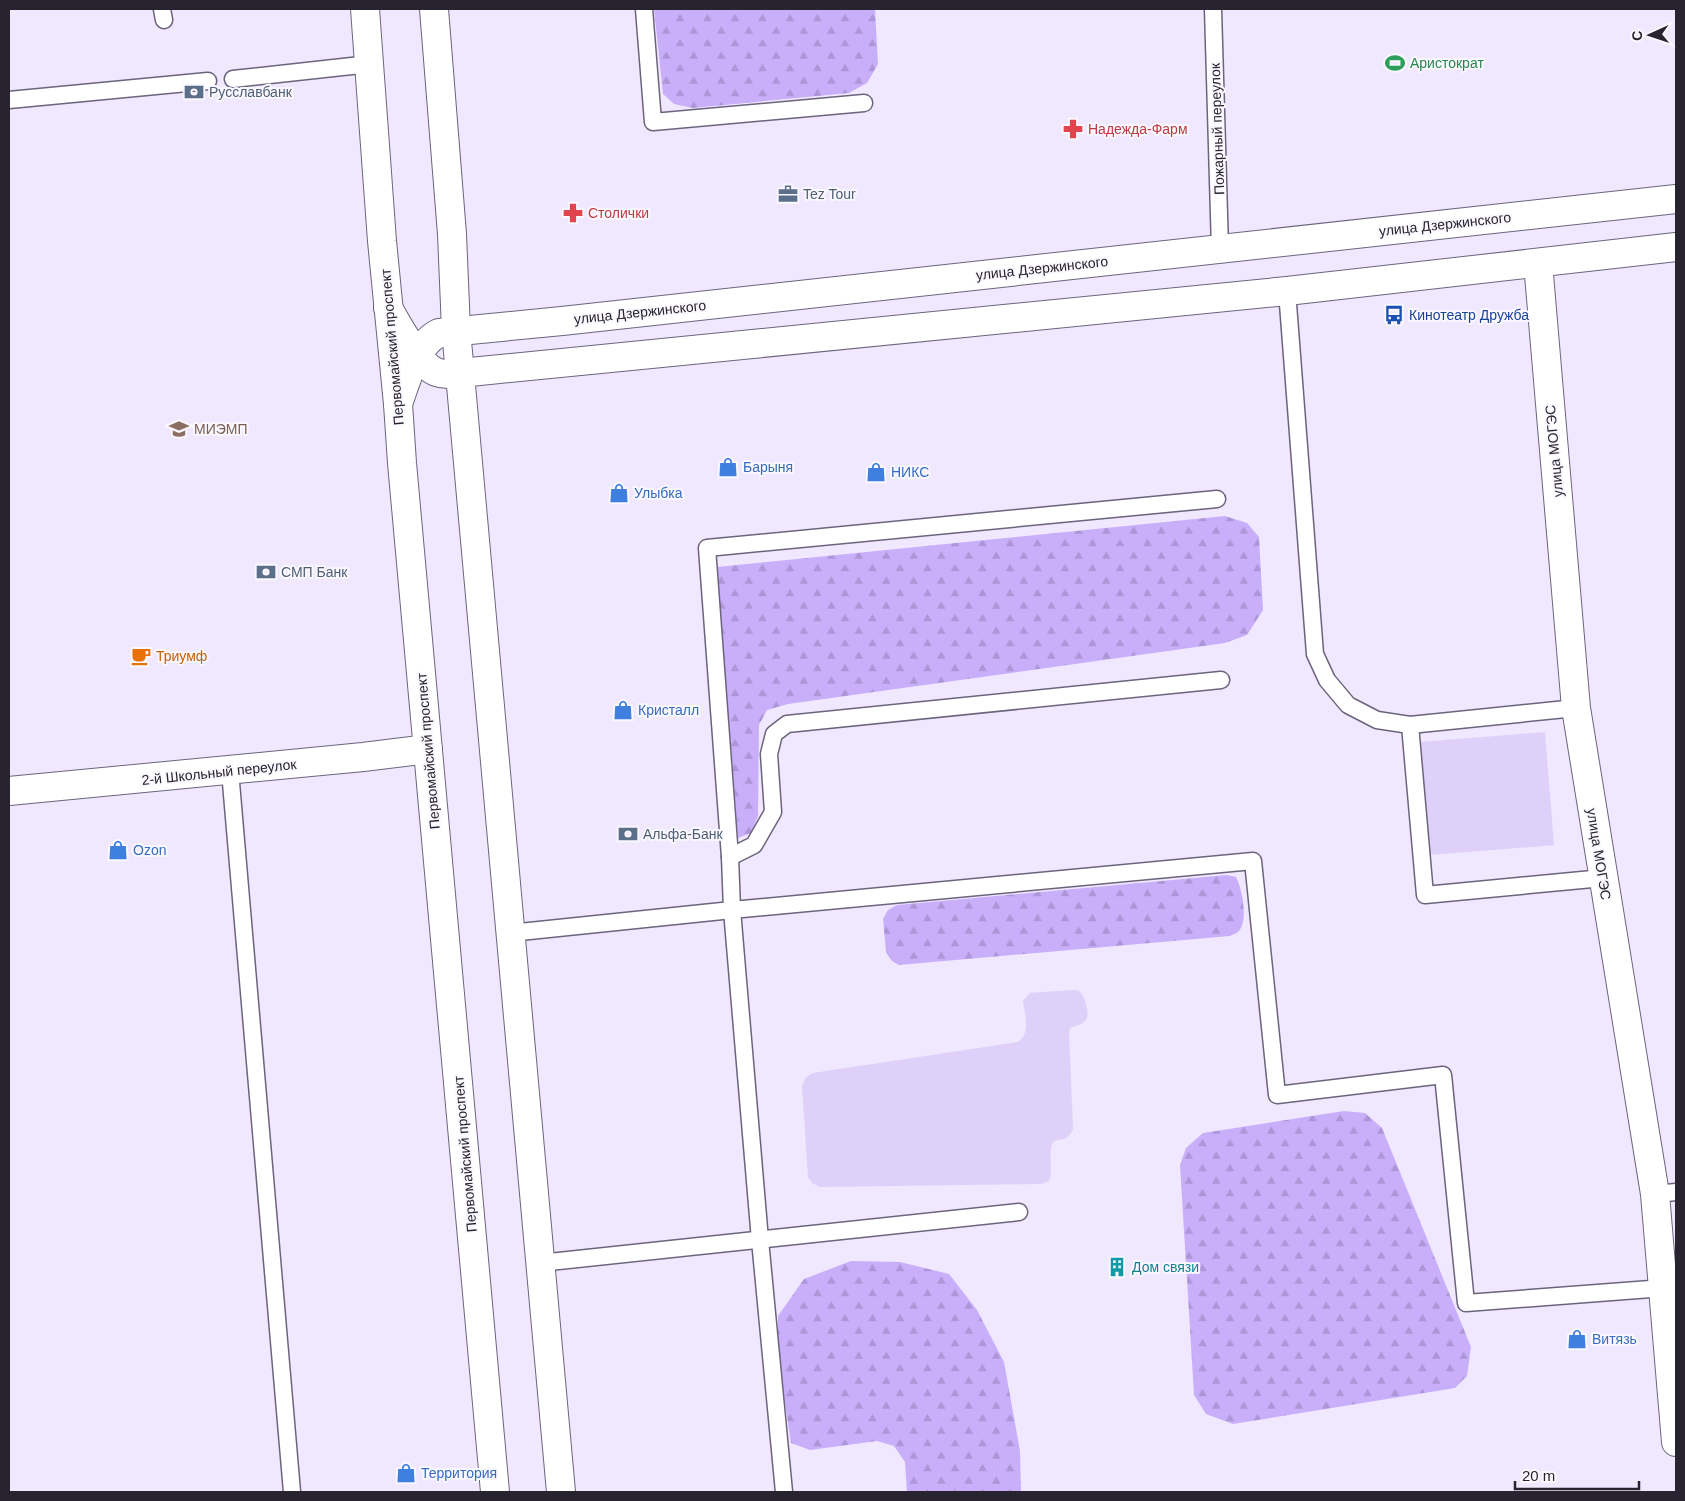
<svg xmlns="http://www.w3.org/2000/svg" width="1685" height="1501" viewBox="0 0 1685 1501" font-family="Helvetica,sans-serif">
<style>
.green{fill:#ded0f9}
.forest{fill:url(#forest-firs)}
.lines{fill:none;stroke-linecap:round;stroke-linejoin:round}
.service-casing{stroke:#6c647c;stroke-width:19}
.minor-casing{stroke:#6c647c;stroke-width:30}
.secondary-casing{stroke:#6c647c;stroke-width:30}
.primary-casing{stroke:#6c647c;stroke-width:30}
.service{stroke:#fff;stroke-width:16}
.minor{stroke:#fff;stroke-width:28}
.secondary{stroke:#fff;stroke-width:28}
.primary{stroke:#fff;stroke-width:28}
.labels{text-anchor:middle;dominant-baseline:central;stroke-width:4;stroke-linejoin:round;paint-order:stroke}
.leisure-label{font-size:14px;fill:#27864d;stroke:#faf8fe;text-anchor:start}
.service-label{font-size:14px;fill:#4e5e75;stroke:#faf8fe;text-anchor:start}
.health-label{font-size:14px;fill:#be3a42;stroke:#faf8fe;text-anchor:start}
.street-label{font-size:14px;fill:#28242f;stroke:#faf8fe}
.transit-label{font-size:14px;fill:#164399;stroke:#faf8fe;text-anchor:start}
.education-label{font-size:14px;fill:#785e54;stroke:#faf8fe;text-anchor:start}
.shop-label{font-size:14px;fill:#366cbe;stroke:#faf8fe;text-anchor:start}
.food-label{font-size:14px;fill:#c56008;stroke:#faf8fe;text-anchor:start}
.culture-label{font-size:14px;fill:#0d838f;stroke:#faf8fe;text-anchor:start}
</style>
<defs>
<pattern id="forest-firs" width="22" height="20" patternUnits="userSpaceOnUse" patternTransform="scale(1.25)"><rect width="22" height="20" fill="#c9affa"/><path d="M5 1l3.5 6h-7zM16 11l3.5 6h-7z" fill="#ad96d7"/></pattern>
</defs>
<rect width="100%" height="100%" fill="#efe8ff"/>
<g class="green">
<polygon points="1545,732 1554,845 1429,855 1420,742"/>
<path d="M1072,990C1076,990 1080,990 1082,994C1085,999 1089,1013 1087,1018C1084,1025 1076,1025 1070,1028L1069,1033L1073,1129C1067,1142 1063,1137 1053,1142C1047,1154 1054,1168 1049,1181L1041,1184L820,1187L812,1183L808,1177L802,1086L806,1077L813,1073L1018,1042C1031,1034 1025,1014 1023,1001L1030,993Z"/>
</g>
<g class="forest">
<polygon points="654,9 875,9 878,64 867,83 849,93 693,108 674,104 663,94"/>
<polygon points="1225,516 1247,523 1259,537 1263,610 1247,635 1225,643 788,704 767,710 759,725 758,816 751,833 738,838 717,567"/>
<path d="M1227,875L1236,877C1242,888 1249,922 1238,932C1236,934 1233,934 1230,936L899,965L892,961L886,952L883,919L888,910L897,905Z"/>
<polygon points="1344,1111 1365,1113 1382,1128 1471,1347 1467,1376 1455,1388 1233,1424 1206,1414 1194,1395 1180,1165 1186,1148 1203,1133"/>
<polygon points="851,1261 900,1262 949,1274 977,1310 1004,1362 1020,1451 1021,1492 907,1492 905,1462 894,1446 877,1441 810,1450 791,1443 778,1357 778,1316 804,1279"/>
</g>
<g class="lines">
<defs>
<g id="service">
<polyline points="162,9 164,20"/>
<polyline points="644,9 653,122 864,103"/>
<polyline points="1213,9 1220,249"/>
<polyline points="233,79 370,64"/>
<polyline points="9,100 208,81"/>
<polyline points="1287,291 1315,654 1327,680 1348,705 1377,720 1410,725 1576,708"/>
<polyline points="1410,725 1425,895 1603,878"/>
<polyline points="230,771 292,1492"/>
<polyline points="730,857 754,845 773,812 769,754 774,734 787,724 1221,680"/>
<polyline points="510,933 732,910 730,857 707,548 1217,499"/>
<polyline points="1655,1194 1676,1192"/>
<polyline points="540,1263 1019,1212"/>
<polyline points="784,1492 760,1240 732,910 1253,861 1277,1095 1443,1075 1466,1303 1664,1288"/>
</g>
<g id="minor">
<polyline points="1538,263 1576,708 1655,1194 1676,1442"/>
<polyline points="9,791 363,757 428,749"/>
</g>
<g id="secondary">
<path d="M388,308C397,324 420,366 436,372C444,375 452,374 460,373L1287,291L1676,247"/>
<path d="M398,404C406,381 416,344 439,333L562,321L1676,199"/>
</g>
<g id="primary">
<polyline points="365,9 382,241 398,404 402,463 495,1492"/>
<polyline points="434,9 452,234 456,330 561,1492"/>
</g>
</defs>
<use href="#service" class="service-casing"/>
<use href="#minor" class="minor-casing"/>
<use href="#secondary" class="secondary-casing"/>
<use href="#primary" class="primary-casing"/>
<use href="#service" class="service"/>
<use href="#minor" class="minor"/>
<use href="#secondary" class="secondary"/>
<use href="#primary" class="primary"/>
</g>
<defs>
<symbol id="stadium-bare" viewBox="-9 -9 18 18"><path d="M0-5a6.5 5 0 1 0 0 10a6.5 5 0 1 0 0-10ZM-3.5-1.8h7v3.6h-7Z" fill="#2e9e5b" stroke="#faf8fe" stroke-width="2.5" paint-order="stroke"/></symbol>
<symbol id="bank-bare" viewBox="-9 -9 18 18"><path d="M-6-4H6V4H-6ZM0-2.3a2.3 2.3 0 1 0 0 4.6a2.3 2.3 0 1 0 0-4.6Z" fill="#5c6f8a" stroke="#faf8fe" stroke-width="2.5" paint-order="stroke"/></symbol>
<symbol id="pharmacy-bare" viewBox="-9 -9 18 18"><path d="M-2-6h4v4h4v4h-4v4h-4v-4h-4v-4h4Z" fill="#e0444e" stroke="#faf8fe" stroke-width="2.5" paint-order="stroke"/></symbol>
<symbol id="office-bare" viewBox="-9 -9 18 18"><path d="M-6-3h4V-5.5h4V-3h4V5H-6ZM-1-4.5V-3h2v-1.5ZM-6 0V1H6V0Z" fill="#5c6f8a" stroke="#faf8fe" stroke-width="2.5" paint-order="stroke"/></symbol>
<symbol id="bus-bare" viewBox="-9 -9 18 18"><path d="M-5-6H5V4H4V6H2V4H-2V6H-4V4H-5ZM-3.5-4V0h7V-4ZM-3.5 1.2v1.5H-2V1.2ZM2 1.2v1.5H3.5V1.2Z" fill="#1a4fb4" stroke="#faf8fe" stroke-width="2.5" paint-order="stroke"/></symbol>
<symbol id="university-bare" viewBox="-9 -9 18 18"><path d="M0-5L7-2L0 1L-7-2ZM-4 1L0 2.5L4 1V4Q0 6-4 4Z" fill="#8d6e63" stroke="#faf8fe" stroke-width="2.5" paint-order="stroke"/></symbol>
<symbol id="shop-bare" viewBox="-9 -9 18 18"><path d="M-5-2.5h2.3a2.7 3.5 0 0 1 5.4 0H5L5.5 6h-11ZM-1.5-2.5h3a1.5 2.3 0 0 0-3 0Z" fill="#3f7fe0" stroke="#faf8fe" stroke-width="2.5" paint-order="stroke"/></symbol>
<symbol id="cafe-bare" viewBox="-9 -9 18 18"><path d="M-5.5-4.5H6V0H3Q3 3.5 0 3.5H-2.5Q-5.5 3.5-5.5 0ZM3-3.2v2h1.7v-2ZM-6 4.5H4V6H-6Z" fill="#e8710a" stroke="#faf8fe" stroke-width="2.5" paint-order="stroke"/></symbol>
<symbol id="building-bare" viewBox="-9 -9 18 18"><path d="M-4-6H4V6H1V3H-1V6H-4ZM-2.5-4.3h1.7v1.8h-1.7ZM.8-4.3h1.7v1.8H.8ZM-2.5-1h1.7V.8h-1.7ZM.8-1h1.7V.8H.8Z" fill="#0f9aa8" stroke="#faf8fe" stroke-width="2.5" paint-order="stroke"/></symbol>
</defs>
<g fill-rule="evenodd">
<use href="#stadium-bare" x="1381" y="49" width="28" height="28"/>
<use href="#bank-bare" x="180" y="78" width="28" height="28"/>
<use href="#pharmacy-bare" x="1059" y="115" width="28" height="28"/>
<use href="#office-bare" x="774" y="180" width="28" height="28"/>
<use href="#pharmacy-bare" x="559" y="199" width="28" height="28"/>
<use href="#bus-bare" x="1380" y="301" width="28" height="28"/>
<use href="#university-bare" x="165" y="415" width="28" height="28"/>
<use href="#shop-bare" x="714" y="453" width="28" height="28"/>
<use href="#shop-bare" x="862" y="458" width="28" height="28"/>
<use href="#shop-bare" x="605" y="479" width="28" height="28"/>
<use href="#bank-bare" x="252" y="558" width="28" height="28"/>
<use href="#cafe-bare" x="127" y="642" width="28" height="28"/>
<use href="#shop-bare" x="609" y="696" width="28" height="28"/>
<use href="#bank-bare" x="614" y="820" width="28" height="28"/>
<use href="#shop-bare" x="104" y="836" width="28" height="28"/>
<use href="#building-bare" x="1103" y="1253" width="28" height="28"/>
<use href="#shop-bare" x="1563" y="1325" width="28" height="28"/>
<use href="#shop-bare" x="392" y="1459" width="28" height="28"/>
</g>
<g class="labels">
<g class="leisure-label">
<text x="1410" y="63">Аристократ</text>
</g>
<g class="service-label">
<text x="209" y="92">Русславбанк</text>
<text x="803" y="194">Tez Tour</text>
<text x="281" y="572">СМП Банк</text>
<text x="643" y="834">Альфа-Банк</text>
</g>
<g class="health-label">
<text x="1088" y="129">Надежда-Фарм</text>
<text x="588" y="213">Столички</text>
</g>
<g class="street-label">
<text transform="translate(1217 129) rotate(-92)">Пожарный переулок</text>
<text transform="translate(1445 224) rotate(-6)">улица Дзержинского</text>
<text transform="translate(1042 268) rotate(-6)">улица Дзержинского</text>
<text transform="translate(640 312) rotate(-6)">улица Дзержинского</text>
<text transform="translate(392 347) rotate(-95)">Первомайский проспект</text>
<text transform="translate(1554 451) rotate(-95)">улица МОГЭС</text>
<text transform="translate(428 751) rotate(-95)">Первомайский проспект</text>
<text transform="translate(219 772) rotate(-6)">2-й Школьный переулок</text>
<text transform="translate(1599 854) rotate(81)">улица МОГЭС</text>
<text transform="translate(465 1154) rotate(-95)">Первомайский проспект</text>
</g>
<g class="transit-label">
<text x="1409" y="315">Кинотеатр Дружба</text>
</g>
<g class="education-label">
<text x="194" y="429">МИЭМП</text>
</g>
<g class="shop-label">
<text x="743" y="467">Барыня</text>
<text x="891" y="472">НИКС</text>
<text x="634" y="493">Улыбка</text>
<text x="638" y="710">Кристалл</text>
<text x="133" y="850">Ozon</text>
<text x="1592" y="1339">Витязь</text>
<text x="421" y="1473">Территория</text>
</g>
<g class="food-label">
<text x="156" y="656">Триумф</text>
</g>
<g class="culture-label">
<text x="1132" y="1267">Дом связи</text>
</g>
</g>
<rect width="1685" height="1501" fill="none" stroke="#28242f" stroke-width="20"/>
<g transform="translate(1650 35) rotate(267)" stroke="#faf8fe" stroke-width="4" paint-order="stroke">
<path d="M0-4L9 19L0 12L-9 19Z" fill="#28242f"/>
<text y="-8" font-size="14" font-weight="bold" text-anchor="middle" fill="#28242f">С</text>
</g>
<path d="M1515 1481v8h124v-8" fill="none" stroke="#28242f" stroke-width="2.5"/>
<text x="1522" y="1481" font-size="15" fill="#28242f" stroke="#faf8fe" stroke-width="4" paint-order="stroke">20 m</text>
</svg>
